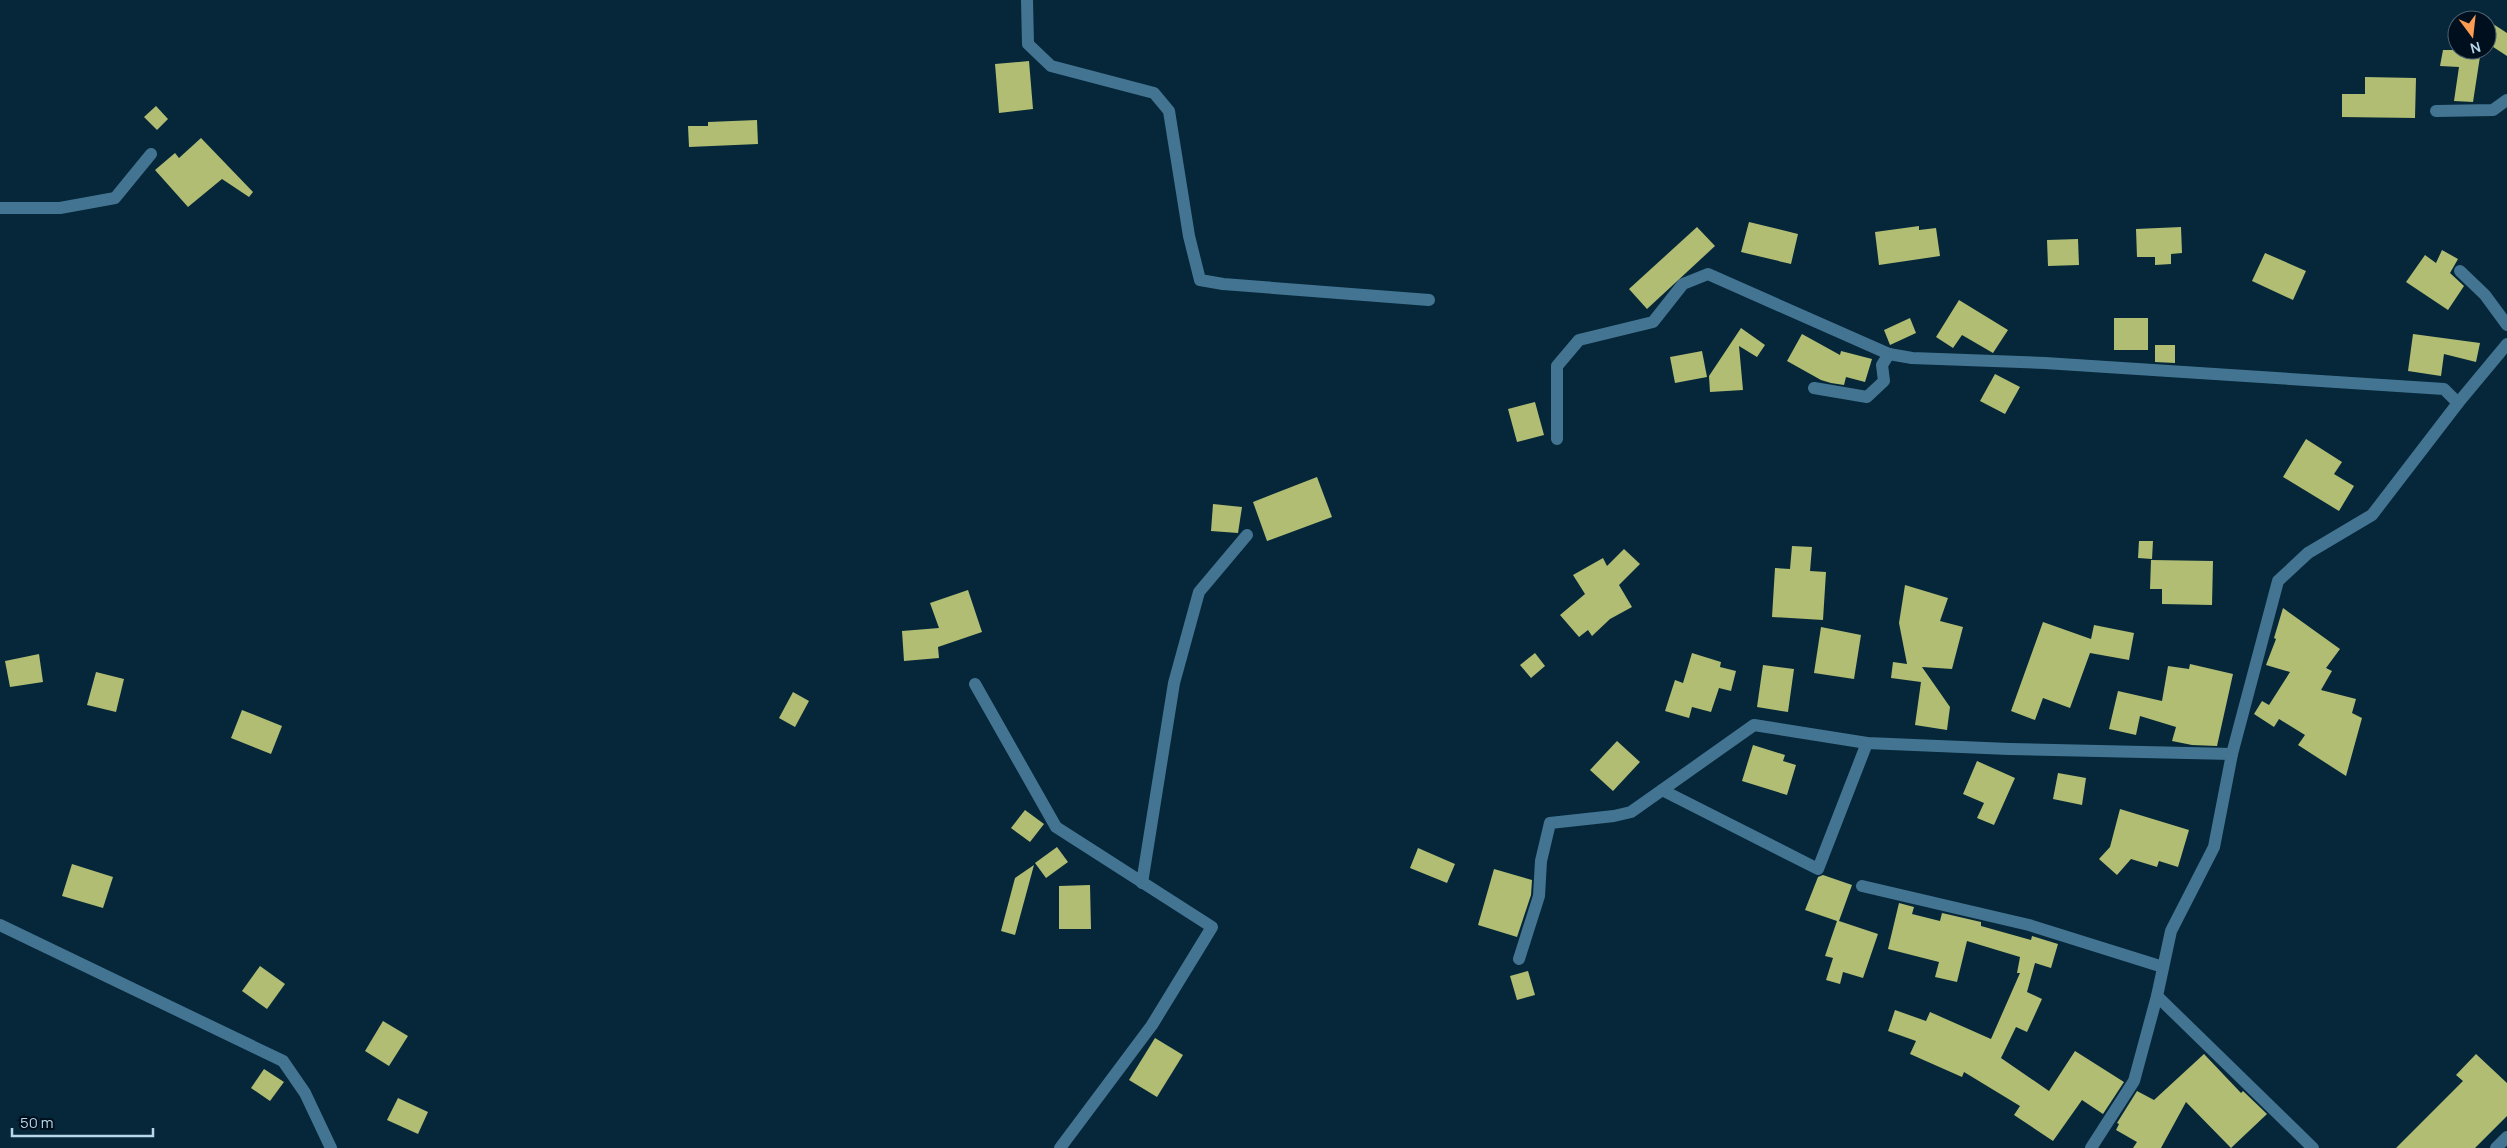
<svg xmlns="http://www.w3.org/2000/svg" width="2507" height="1148" viewBox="0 0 2507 1148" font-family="Manrope,sans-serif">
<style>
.building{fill:#b1bd72}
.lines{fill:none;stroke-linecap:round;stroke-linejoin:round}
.minor{stroke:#437593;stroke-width:12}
</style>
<rect width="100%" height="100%" fill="#062739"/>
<g class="building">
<polygon points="2487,20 2507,33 2507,56 2487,43"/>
<polygon points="2443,50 2481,50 2473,102 2454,101 2459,67 2440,66"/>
<polygon points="1029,61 1033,109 999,113 995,64"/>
<polygon points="2365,77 2416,78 2415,118 2342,117 2342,94 2365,94"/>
<polygon points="156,106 168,119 157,130 144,117"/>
<polygon points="757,120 758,144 689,147 688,126 708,126 708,122"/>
<polygon points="201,138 253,192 249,197 222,179 188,207 155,170 175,153 179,158"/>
<polygon points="1749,222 1798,234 1791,264 1741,252"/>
<polygon points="1919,226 1919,230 1936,228 1940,256 1879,265 1875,232"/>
<polygon points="1697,227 1715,246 1647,309 1629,289"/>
<polygon points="2181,227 2182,253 2171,254 2171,264 2155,265 2155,257 2137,257 2136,229"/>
<polygon points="2078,239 2079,265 2048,266 2047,240"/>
<polygon points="2442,250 2458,259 2450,273 2464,286 2448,310 2406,282 2425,255 2436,263"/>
<polygon points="2265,253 2306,271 2293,300 2252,281"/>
<polygon points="1959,300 2008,330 1993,353 1962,335 1953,348 1936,337"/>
<polygon points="1910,318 1916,333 1890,345 1884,330"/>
<rect x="2114" y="318" width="34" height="32"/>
<polygon points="1741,328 1765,345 1757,357 1739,346 1743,390 1710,392 1709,376"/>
<polygon points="1802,334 1840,355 1841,351 1872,359 1865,382 1846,377 1844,385 1831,383 1821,380 1787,361"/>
<polygon points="2413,334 2480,343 2476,362 2444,354 2441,376 2408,371"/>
<polygon points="2155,345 2175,345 2175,363 2155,362"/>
<polygon points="1702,351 1707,377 1675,383 1670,357"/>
<polygon points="1995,374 2020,387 2005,414 1980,401"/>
<polygon points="1535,402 1544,435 1517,442 1508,409"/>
<polygon points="2306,439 2342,462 2334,474 2354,486 2339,511 2283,477"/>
<polygon points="1317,477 1332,517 1267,541 1253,502"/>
<polygon points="1213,504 1242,507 1238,533 1211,531"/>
<polygon points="2139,541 2153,541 2152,559 2138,558"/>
<polygon points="1792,546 1812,547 1810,571 1826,572 1823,620 1772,617 1775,568 1790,569"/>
<polygon points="1624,549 1640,564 1619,585 1632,607 1610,619 1592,636 1588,630 1579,637 1560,615 1585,594 1573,575 1603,558 1607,566"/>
<polygon points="2151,560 2213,561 2212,605 2162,604 2162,589 2150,589"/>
<polygon points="1905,585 1948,598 1940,621 1963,627 1952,669 1922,667 1950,707 1947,730 1915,725 1921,682 1891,678 1893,662 1907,664 1899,623"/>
<polygon points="968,590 982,632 938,647 939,658 904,661 902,631 939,628 930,603"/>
<polygon points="2283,608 2340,649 2326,668 2332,671 2321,690 2356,699 2352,713 2362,718 2346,776 2298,745 2305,735 2279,719 2274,727 2254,714 2262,701 2269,705 2290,672 2266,665 2276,639 2274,638"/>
<polygon points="2043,622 2091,639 2094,625 2134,633 2129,660 2090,653 2070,708 2043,698 2035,720 2011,711"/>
<polygon points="1821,627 1861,635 1854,679 1814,673"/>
<polygon points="1535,653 1545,666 1531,678 1520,665"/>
<polygon points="1692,653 1721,662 1720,667 1736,671 1731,691 1719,688 1711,712 1692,707 1689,718 1665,711 1675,680 1683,683"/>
<polygon points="39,654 43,682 10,687 5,661"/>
<polygon points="2190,664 2233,674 2217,746 2192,745 2172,741 2176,727 2140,716 2136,735 2109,729 2118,691 2162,701 2168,666 2189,669"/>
<polygon points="1763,665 1794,669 1788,712 1757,707"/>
<polygon points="96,672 124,679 116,712 87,705"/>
<polygon points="793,692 809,701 795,727 779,718"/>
<polygon points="242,710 282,726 271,754 231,738"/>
<polygon points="1617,741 1640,762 1613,791 1590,770"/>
<polygon points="1753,745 1785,755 1783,761 1796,765 1787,795 1742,781"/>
<polygon points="1977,761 2015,778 1994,825 1977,818 1984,803 1963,794"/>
<polygon points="2058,773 2086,778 2082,805 2053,799"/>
<polygon points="2120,809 2189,830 2178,867 2159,861 2157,867 2131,859 2117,875 2099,859 2110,847"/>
<polygon points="1025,810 1044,824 1030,842 1011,828"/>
<polygon points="1057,847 1068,862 1046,878 1035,863"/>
<polygon points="1418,848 1455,864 1447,883 1410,868"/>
<polygon points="72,864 113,877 103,908 62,896"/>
<polygon points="1034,865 1015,935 1001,931 1015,878"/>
<polygon points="1494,869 1532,880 1531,895 1517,937 1478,925"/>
<polygon points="1823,875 1852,885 1839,921 1878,934 1863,978 1843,972 1840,984 1826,980 1833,958 1825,956 1837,921 1805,910 1818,877"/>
<polygon points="1090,885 1091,929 1059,929 1059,886"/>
<polygon points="1899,903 1914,907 1912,914 1940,921 1942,913 1981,922 1981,926 2031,940 2032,936 2058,944 2051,968 2035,963 2027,992 2042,999 2027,1032 2016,1027 2001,1058 2049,1091 2075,1051 2124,1082 2103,1114 2082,1100 2053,1141 2014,1115 2020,1106 1964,1072 1962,1077 1910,1054 1916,1041 1888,1031 1895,1010 1926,1021 1930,1012 1991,1039 2020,973 2017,973 2020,957 1967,941 1957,982 1935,977 1939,962 1888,949"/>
<polygon points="260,966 285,984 267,1009 242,991"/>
<polygon points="1528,971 1535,995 1517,1000 1510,976"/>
<polygon points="383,1021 408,1036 389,1066 365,1051"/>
<polygon points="1155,1038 1183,1055 1157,1097 1129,1080"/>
<polygon points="2204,1054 2241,1093 2243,1091 2267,1114 2231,1148 2186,1102 2161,1148 2133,1148 2137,1142 2116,1130 2119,1124 2117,1123 2137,1091 2154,1100"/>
<polygon points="2476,1054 2507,1083 2507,1116 2475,1148 2396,1148 2463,1081 2456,1075"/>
<polygon points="264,1069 284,1082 270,1101 251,1088"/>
<polygon points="398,1098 428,1112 418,1134 387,1120"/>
</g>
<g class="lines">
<g class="minor">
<polyline points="1027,0 1028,44 1051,66 1154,93 1169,111 1189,236 1200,280 1223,284 1429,300"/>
<polyline points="2436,111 2493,110 2507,100"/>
<polyline points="0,208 60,208 115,198 151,154"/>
<polyline points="2460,271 2485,295 2507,325"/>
<polyline points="1814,388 1867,397 1884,381 1882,365 1889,354 1912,358 2045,363 2444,389 2458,403"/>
<polyline points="1557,439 1557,366 1579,340 1653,322 1683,284 1708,274 1889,354"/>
<polyline points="975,684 1056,827 1212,927 1152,1025 1060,1148"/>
<polyline points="1662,790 1818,869 1867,743"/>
<polyline points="1142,883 1174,683 1199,592 1247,535"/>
<polyline points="1862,886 2029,925 2163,967"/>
<polyline points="0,925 283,1061 305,1093 331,1148"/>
<polyline points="1519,959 1539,896 1541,861 1550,823 1614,816 1631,812 1754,725 1867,743 2009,749 2232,754"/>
<polyline points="2157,996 2313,1148"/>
<polyline points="2091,1148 2134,1081 2157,996 2171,931 2214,847 2232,754 2278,581 2308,553 2372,515 2458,403 2507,344"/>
<polyline points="2496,1148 2507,1137"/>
</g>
</g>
<g transform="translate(2472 35) rotate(165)"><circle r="24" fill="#000f1d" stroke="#4a5f6f"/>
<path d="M0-4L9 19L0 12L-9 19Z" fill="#fc9d53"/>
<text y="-8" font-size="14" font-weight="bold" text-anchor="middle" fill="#b8d6e9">N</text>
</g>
<path d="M12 1128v8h141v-8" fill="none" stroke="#b8d6e9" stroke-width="2.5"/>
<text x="20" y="1128" font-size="15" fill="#b8d6e9" stroke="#000f1d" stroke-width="4" paint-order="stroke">50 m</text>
</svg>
